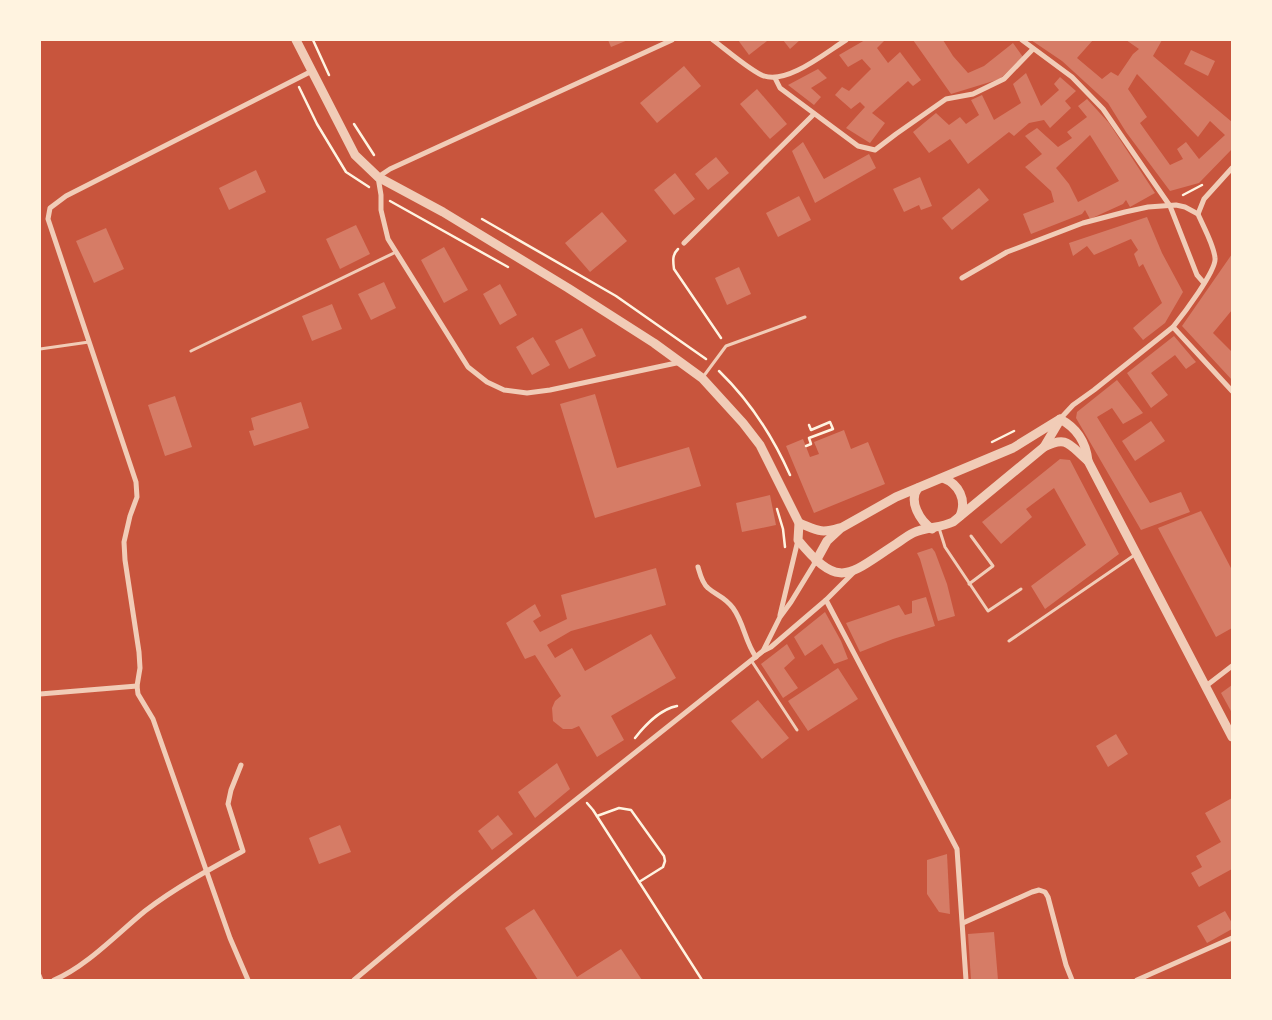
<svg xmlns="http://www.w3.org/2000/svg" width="1272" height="1020" viewBox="0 0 1272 1020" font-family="'Fira Sans Condensed',sans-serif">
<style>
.building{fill:#d67c66;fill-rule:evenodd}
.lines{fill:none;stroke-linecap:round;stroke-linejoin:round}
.path{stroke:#fff3e0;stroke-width:2.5}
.service{stroke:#f1ccb7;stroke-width:3}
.minor{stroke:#f1ccb7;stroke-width:5}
.tertiary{stroke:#f1ccb7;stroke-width:9}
</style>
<rect width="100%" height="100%" fill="#c8553d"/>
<g class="building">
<polygon points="608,40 628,40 611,47"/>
<polygon points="738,40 766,40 767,41 749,55"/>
<polygon points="783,40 800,40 790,49"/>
<polygon points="865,40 885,40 877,48 888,63 900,52 921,80 913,86 908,81 872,113 885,123 870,143 846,128 865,107 860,102 851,109 835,95 842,87 849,91 871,69 862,59 848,67 839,55"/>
<polygon points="913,40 943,40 953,56 968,73 984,66 1013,43 1023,57 1000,79 951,94"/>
<path d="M1031,40H1093L1077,58L1102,79L1111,72L1118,76L1133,54L1139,49L1126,40H1162L1153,56L1232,122V149L1199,183L1170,191L1126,132L1108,103L1062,61ZM1137,74L1198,137L1210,121L1225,135L1199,159L1186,142L1177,149L1183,159L1170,165L1140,123L1147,117L1128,89Z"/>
<polygon points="1191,50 1215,61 1208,76 1184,64"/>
<polygon points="684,66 701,86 657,123 640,103"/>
<polygon points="818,69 827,78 811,88 821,97 814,105 788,85"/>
<polygon points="1026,73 1041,106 1059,90 1054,84 1060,77 1076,91 1065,101 1071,108 1050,128 1044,120 1029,123 1014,136 1009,132 968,164 950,139 929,153 913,132 936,113 949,125 960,117 966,124 979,115 971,100 982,95 994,120 1021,103 1013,84"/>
<polygon points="757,89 787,124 770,139 740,104"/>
<path d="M1087,99L1109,123L1155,193L1130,207L1126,200L1123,204L1090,219L1085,210L1082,214L1031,234L1023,214L1054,202L1051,191L1025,167L1042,154L1025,136L1037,128L1058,147L1072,138L1067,132L1087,117L1078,106ZM1090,135L1119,181L1078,202L1069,184L1056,168Z"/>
<polygon points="803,142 824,179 869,154 876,168 815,203 792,151"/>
<polygon points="716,157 729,173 708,190 695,174"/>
<polygon points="256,170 266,192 229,210 219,188"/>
<polygon points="675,173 695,199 674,215 654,190"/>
<polygon points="920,177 932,206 921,210 919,205 904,212 893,189"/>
<polygon points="979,188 989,200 952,230 942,218"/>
<polygon points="799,196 811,220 778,237 766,213"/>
<polygon points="602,212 627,241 590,272 565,243"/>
<polygon points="1147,217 1162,253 1183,292 1165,323 1143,340 1133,328 1162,303 1143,264 1139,267 1134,254 1138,250 1131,239 1094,255 1087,246 1073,256 1069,243"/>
<polygon points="356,225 370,254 340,269 326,239"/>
<polygon points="106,228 124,269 94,283 76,241"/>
<polygon points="444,247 468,290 444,303 421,260"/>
<polygon points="1232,254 1232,310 1213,333 1232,352 1232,380 1182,326"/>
<polygon points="739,267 751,294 727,305 715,278"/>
<polygon points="384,282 396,308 371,320 358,294"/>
<polygon points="500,284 517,315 500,325 483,294"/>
<polygon points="332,304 342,329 312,341 302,316"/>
<polygon points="582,328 596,356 569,369 555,341"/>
<polygon points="1174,336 1196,362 1186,369 1175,355 1151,373 1168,395 1151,408 1127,373"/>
<polygon points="533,337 550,365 532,375 516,347"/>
<polygon points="1117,380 1143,413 1123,424 1112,408 1097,417 1150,503 1181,492 1190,512 1141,530 1076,418 1077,412"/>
<polygon points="595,394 617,468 689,447 701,486 595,518 560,404"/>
<polygon points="175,396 192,447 165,456 148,405"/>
<polygon points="301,402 309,428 254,446 249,431 254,430 251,418"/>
<polygon points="1151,421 1165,441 1135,461 1122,441"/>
<polygon points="844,430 851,449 868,442 885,484 814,513 786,446 803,439 810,457 819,454 814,442"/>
<polygon points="1060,459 1070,460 1119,554 1045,609 1031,586 1086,545 1054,488 1026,509 1032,517 1001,544 982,522"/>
<polygon points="770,495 776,525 742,532 736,503"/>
<polygon points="1201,511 1232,570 1232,628 1216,637 1158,528"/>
<polygon points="932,548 935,552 947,584 955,616 938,621 920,559 917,553"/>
<polygon points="656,568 666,605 571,631 547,645 555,658 572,648 585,671 651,634 676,678 611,716 624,740 597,757 579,726 572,729 563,729 553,721 552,708 555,701 561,696 535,655 525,659 506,623 535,604 541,616 533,621 540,632 567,619 561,595"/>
<polygon points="926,597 935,626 893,639 860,652 846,623 899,605 905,615 912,613 912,601"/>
<polygon points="825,612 841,641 848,659 834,664 822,644 805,656 794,637"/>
<polygon points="787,644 795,658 784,668 798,688 783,698 761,664"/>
<polygon points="838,668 858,699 808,731 788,701"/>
<polygon points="1232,685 1232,713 1221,693"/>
<polygon points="758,700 789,738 762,759 731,721"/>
<polygon points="1116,734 1128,754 1108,767 1096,746"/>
<polygon points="557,763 570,789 535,818 518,792"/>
<polygon points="1232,798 1232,869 1199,887 1191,873 1202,867 1196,856 1221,842 1205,813"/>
<polygon points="498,815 513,834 492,850 478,831"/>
<polygon points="340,825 351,852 319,864 309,838"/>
<polygon points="947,854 950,914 939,912 927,894 927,860"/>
<polygon points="534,909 577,977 621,949 642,980 538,980 505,928"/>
<polygon points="1225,911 1232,923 1232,929 1207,943 1197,926"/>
<polygon points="994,932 998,980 971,980 968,934"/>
</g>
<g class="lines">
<g class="path">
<polyline points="313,40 329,75"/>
<polyline points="299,87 317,124 346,172 369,187"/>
<polyline points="354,124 374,155"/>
<polyline points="1183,195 1202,185"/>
<polyline points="390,201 508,267"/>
<polyline points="482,219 616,296 706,359"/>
<path d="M678,249C672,255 673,261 674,269L721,338"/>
<path d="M719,371C750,401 773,437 790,475"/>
<polyline points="992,442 1014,431"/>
<polyline points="806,446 811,444 809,438 833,429 830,422 811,430 809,425"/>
<polyline points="777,509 783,529 785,547"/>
<path d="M635,738C645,725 661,709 677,706"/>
<polyline points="587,803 593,810 702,980"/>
<polyline points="597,816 619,808 631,810 664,856 665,861 663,867 639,882"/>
</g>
<g class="service">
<polyline points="40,349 89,342"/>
<polyline points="191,351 396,252"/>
<polyline points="703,377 726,346 805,317"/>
<polyline points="939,528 945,547 988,611 1021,589"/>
<polyline points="969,584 993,566 971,536"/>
<polyline points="1009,641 1136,554"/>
<polyline points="751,660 797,730"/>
<polyline points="40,975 42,980"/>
</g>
<g class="minor">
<polyline points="672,40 390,169 378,177 381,195 381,210 388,239 468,367 487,382 504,390 527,393 550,390 681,362"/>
<path d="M713,40C724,48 753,73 764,76C788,84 825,53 846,40"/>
<polyline points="1022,40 1072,77 1103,109 1170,206 1197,275 1204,283"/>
<polyline points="775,78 780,88 858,146 875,150 896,134 946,99 973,94 1004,79 1033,49"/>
<polyline points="1198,214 1204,199 1232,168"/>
<polyline points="684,243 814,114"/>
<path d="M962,278L1007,252L1083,223L1125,212L1148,207L1176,205L1185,207L1198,214C1203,226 1214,245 1215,258C1217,270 1182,316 1173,327L1094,390L1073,405L1060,419"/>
<polyline points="1173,327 1232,391"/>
<path d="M698,567C700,574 702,583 708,588C717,596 724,596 733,608C744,623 745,642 756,657"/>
<polyline points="826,600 957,849 966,980"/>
<polyline points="780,615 798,540"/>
<polyline points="763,651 780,617 791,602 816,561"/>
<polyline points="1206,686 1232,666"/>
<polyline points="40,694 137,686"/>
<polyline points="963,923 1032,892 1039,890 1045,892 1048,897 1066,965 1072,980"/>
<path d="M54,980C86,967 118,933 145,911C175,888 210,869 243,851L228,804L231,790L241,765"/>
<polyline points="248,980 230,938 153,719 138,694 137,686 140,668 139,652 125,560 124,542 130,516 137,497 136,482 48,219 50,208 66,196 312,71"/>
<polyline points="354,980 456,895 763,651 771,647 826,600 853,573"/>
<polyline points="1137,980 1232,938"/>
</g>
<g class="tertiary">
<path d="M296,40L355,155L378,177L443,212L568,288L654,343L702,378L743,423L760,445L799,523L798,540C840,591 848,575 896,544C902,540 907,536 913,533C925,527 940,528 953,522L1044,447C1068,435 1069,445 1088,461L1232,737"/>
<path d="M1060,419C1077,428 1086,443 1088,461"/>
<polyline points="1044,447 1060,420"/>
<path d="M943,478C959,484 967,500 960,516"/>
<path d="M918,488C908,501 920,521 932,529"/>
<path d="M799,523C817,530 820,534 839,528"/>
<polyline points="816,561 827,541 841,528 896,497 1013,448 1060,419"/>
</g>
</g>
<rect width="1272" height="1020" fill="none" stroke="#fff3e0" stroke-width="82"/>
</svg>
